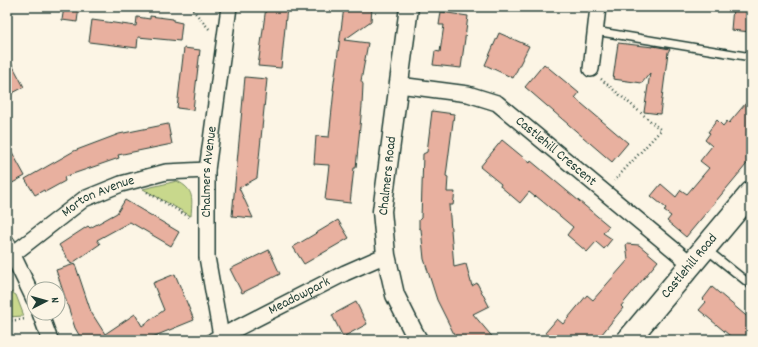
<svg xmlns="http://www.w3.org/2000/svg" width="758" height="347" viewBox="0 0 758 347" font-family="Dekko,sans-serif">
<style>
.green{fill:#c8d88c;stroke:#748a60}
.building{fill:#e8b09f;stroke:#1f3d34}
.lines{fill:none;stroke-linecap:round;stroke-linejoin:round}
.service-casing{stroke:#1f3d34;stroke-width:10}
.minor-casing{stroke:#1f3d34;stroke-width:18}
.tertiary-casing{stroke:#1f3d34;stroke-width:21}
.primary-casing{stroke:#1f3d34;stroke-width:25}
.path{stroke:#1f3d34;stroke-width:2.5;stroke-dasharray:1 3;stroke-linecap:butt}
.service{stroke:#fcf5e5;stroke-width:7}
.minor{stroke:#fcf5e5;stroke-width:15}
.tertiary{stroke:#fcf5e5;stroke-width:18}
.primary{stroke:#fcf5e5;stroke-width:22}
.labels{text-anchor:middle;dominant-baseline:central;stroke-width:3.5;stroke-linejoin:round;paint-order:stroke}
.street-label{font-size:14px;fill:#1f3d34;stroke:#fcf5e5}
</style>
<rect width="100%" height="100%" fill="#fcf5e5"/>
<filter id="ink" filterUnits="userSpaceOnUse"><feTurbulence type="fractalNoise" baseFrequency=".025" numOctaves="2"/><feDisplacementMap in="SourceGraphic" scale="8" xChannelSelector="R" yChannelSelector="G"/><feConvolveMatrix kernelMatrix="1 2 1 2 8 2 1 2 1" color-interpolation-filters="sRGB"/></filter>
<g filter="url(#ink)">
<g class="green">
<path d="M177,181C195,190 192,199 191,216L143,189Z"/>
<polygon points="7,290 16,295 24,316 7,317"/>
</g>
<g class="building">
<polygon points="64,7 79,7 77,22 62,20"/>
<polygon points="266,7 287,7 281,68 258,66"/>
<polygon points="344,7 372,7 371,21 344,40 368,43 361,81 363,84 362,106 356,168 354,168 350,203 325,200 329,165 314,164 316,136 329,137 334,90 333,90"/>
<polygon points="733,7 751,7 751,32 731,30"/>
<polygon points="441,12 468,16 461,68 433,65 435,51 440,52 444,25 439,25"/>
<polygon points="150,16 173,19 173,21 182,23 180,41 138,37 137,48 89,42 92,20 136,26 137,17 150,19"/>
<polygon points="499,33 529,46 513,78 485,65"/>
<polygon points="618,43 653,47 653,46 670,49 668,52 660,114 644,112 650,73 642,83 613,79"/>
<polygon points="184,48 200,50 193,110 177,108"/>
<polygon points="7,55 24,87 7,96"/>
<polygon points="544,64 579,93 575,98 628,143 612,162 525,87"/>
<polygon points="245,77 267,79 257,178 239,188 253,218 232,216"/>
<polygon points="751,97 751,159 686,237 667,221 671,216 664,211 666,208 651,196 661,184 676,197 681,190 687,194 709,168 700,161 712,146 705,140 710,133 708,132 717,120 723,126 727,121 729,123"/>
<polygon points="432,111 454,114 446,176 448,177 447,192 455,192 453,205 449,205 454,267 466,264 472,286 477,283 489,306 473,314 495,340 459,340 455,336 437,300 424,259 421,229 419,228 419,220 421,218 423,154 427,152"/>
<polygon points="168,124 172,144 118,155 119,158 64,177 65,181 45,192 44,190 35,195 25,179 74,151 119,134"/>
<polygon points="502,140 530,163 531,161 609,226 603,233 612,239 604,249 596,242 587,252 567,235 573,227 536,196 535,197 529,192 520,203 500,186 501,184 480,167"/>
<polygon points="7,143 25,176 7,186"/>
<polygon points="125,200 179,232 171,246 130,222 97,240 100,244 71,264 59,245 88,226 90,228 117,213"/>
<polygon points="338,220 349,238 304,264 293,247"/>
<polygon points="626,244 639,245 658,261 621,306 623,308 597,340 554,340 545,333 557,319 563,324 587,295 593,300 628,260"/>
<polygon points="269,250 280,274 242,293 230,269"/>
<polygon points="75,264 91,312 105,334 135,314 142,326 164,310 153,283 175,274 194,320 150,338 151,340 82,340 75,328 56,270"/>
<polygon points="712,287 751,320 751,340 735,340 699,310 706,302 703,299"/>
<polygon points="356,302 367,324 343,337 332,315"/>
</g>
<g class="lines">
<defs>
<g id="service">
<polyline points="595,31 751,57"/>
<polyline points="706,249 751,285"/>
</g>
<g id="minor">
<polyline points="591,69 598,7"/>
<path id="s1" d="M399,85L468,94L497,103L691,264"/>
<polyline points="7,243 34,299"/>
<path id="s2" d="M7,261L13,254L84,199L121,184L166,172L207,170"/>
<polyline points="40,313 50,340"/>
<path id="s3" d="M214,340L345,273L386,255"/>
<path id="s4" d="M223,340L221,336L207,257V170L229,7"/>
</g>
<polyline id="tertiary" points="409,7 382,211 386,255 395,295 413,331 418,340"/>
<g id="primary">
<path id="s5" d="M628,340L751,193"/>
</g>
</defs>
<use href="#service" class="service-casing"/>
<use href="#minor" class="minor-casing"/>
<use href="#tertiary" class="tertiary-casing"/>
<use href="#primary" class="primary-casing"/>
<g class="path">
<polyline points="190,7 211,31"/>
<polyline points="601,79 661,130 614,181"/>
<polyline points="147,192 191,218"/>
<polyline points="7,321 26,319"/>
</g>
<use href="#service" class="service"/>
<use href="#minor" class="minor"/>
<use href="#tertiary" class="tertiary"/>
<use href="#primary" class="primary"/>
</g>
</g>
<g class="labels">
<g class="street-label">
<text stroke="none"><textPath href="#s1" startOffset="176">Castlehill Crescent</textPath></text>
<text stroke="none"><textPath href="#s4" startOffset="170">Chalmers Avenue</textPath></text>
<text transform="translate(388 176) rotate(-84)">Chalmers Road</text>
<text stroke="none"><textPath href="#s2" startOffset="113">Morton Avenue</textPath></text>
<text stroke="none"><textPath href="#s5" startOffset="96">Castlehill Road</textPath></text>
<text stroke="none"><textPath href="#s3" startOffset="96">Meadowpark</textPath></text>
</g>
</g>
<rect width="758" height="347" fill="none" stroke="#fcf5e5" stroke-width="24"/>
<rect x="12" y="12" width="734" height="323" fill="none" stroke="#1f3d34" stroke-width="1.5" filter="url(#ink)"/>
<g transform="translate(46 301) rotate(84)"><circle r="19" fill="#fcf5e5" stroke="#a4ab9e"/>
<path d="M0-3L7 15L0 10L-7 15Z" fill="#1f3d34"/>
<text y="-6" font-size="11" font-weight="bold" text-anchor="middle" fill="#1f3d34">N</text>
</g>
</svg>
